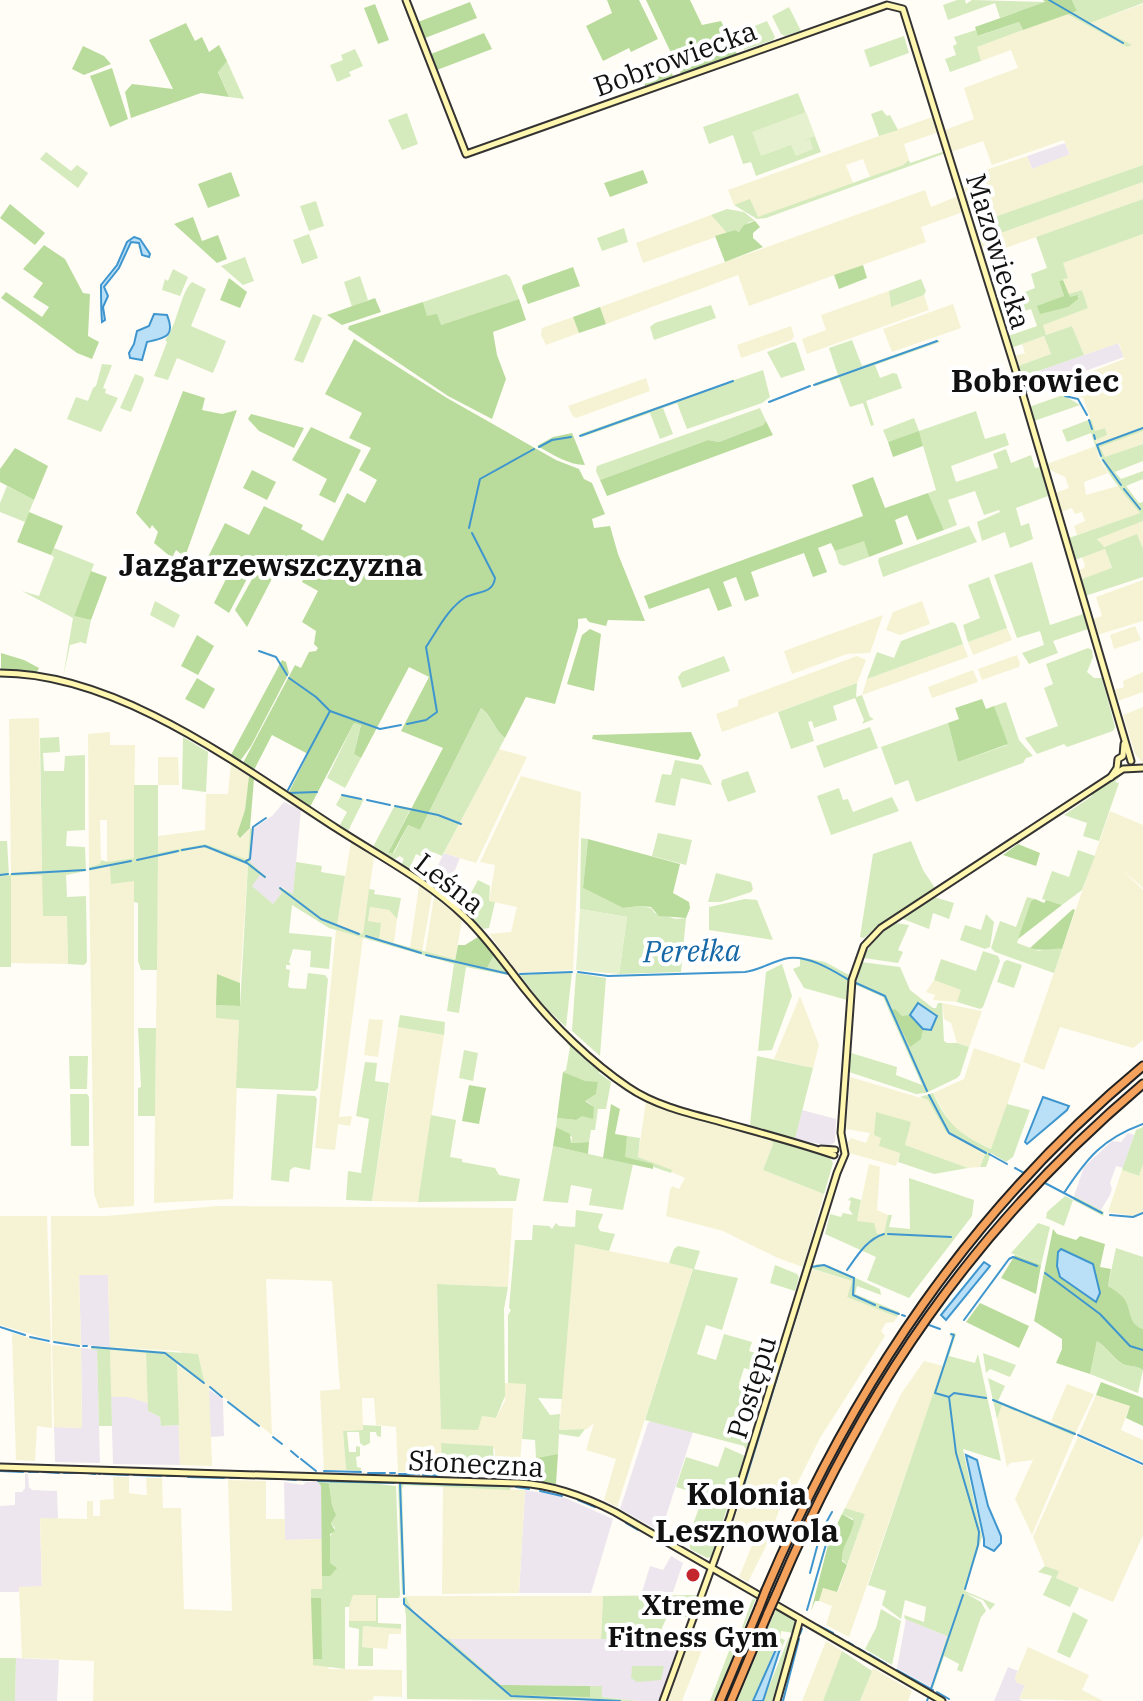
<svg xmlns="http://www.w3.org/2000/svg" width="1143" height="1701" viewBox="0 0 1143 1701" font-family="'IBM Plex Serif',serif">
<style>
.industrial{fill:#eee6ef}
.farmland{fill:#f6f3d4}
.green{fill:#d5ebbd}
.forest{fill:#b9dc9c}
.pitch{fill:#e6f2cf}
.water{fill:#b9e0f7;stroke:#3f96cf;stroke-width:2}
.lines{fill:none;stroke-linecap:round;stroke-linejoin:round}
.stream{stroke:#3f96cf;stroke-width:2}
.secondary-casing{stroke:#333;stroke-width:9}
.highway-casing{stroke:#222;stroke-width:11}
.secondary{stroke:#fff6b0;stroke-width:5}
.highway{stroke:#f5a25d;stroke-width:7}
.highway-bridge-casing{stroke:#222;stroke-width:11;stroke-linecap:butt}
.highway-bridge{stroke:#f5a25d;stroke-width:7}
.poi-dot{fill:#c4262e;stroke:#fff;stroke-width:3}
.labels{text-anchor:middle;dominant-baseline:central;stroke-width:8;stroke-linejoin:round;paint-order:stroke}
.street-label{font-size:28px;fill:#111;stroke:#fff}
.poi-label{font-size:28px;font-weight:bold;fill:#111;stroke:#fff}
.water-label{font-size:30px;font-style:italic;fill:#1768a6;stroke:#fff}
.quarter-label{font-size:32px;font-weight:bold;fill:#111;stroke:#fff}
</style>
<rect width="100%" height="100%" fill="#fffdf5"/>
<g class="industrial">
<polygon points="1065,143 1070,155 1032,169 1027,156"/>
<polygon points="1118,343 1124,357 1027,392 1021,377"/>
<polygon points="284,802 301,810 293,895 282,887 282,893 273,904 251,886 250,862 253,829 272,816"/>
<polygon points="444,853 460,858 447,889 452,893 449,898 429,884"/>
<polygon points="802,1110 836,1119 835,1142 830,1146 795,1139"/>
<polygon points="1128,1133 1134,1135 1123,1168 1116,1166 1110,1183 1112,1189 1110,1195 1101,1210 1074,1196 1084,1167 1112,1141 1121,1142"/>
<polygon points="79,1275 108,1275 110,1347 81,1345"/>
<polygon points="81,1348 97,1349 100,1463 55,1462 54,1427 82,1428"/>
<polygon points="208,1389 223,1399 224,1436 210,1437"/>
<polygon points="111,1397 129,1397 148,1403 148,1411 160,1417 161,1426 179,1425 180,1465 113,1464"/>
<polygon points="651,1421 693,1432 661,1532 620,1509 648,1423"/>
<polygon points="25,1474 28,1474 29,1487 32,1490 57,1491 58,1519 40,1519 42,1587 20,1587 19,1592 0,1592 0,1506 15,1505 15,1492 22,1492 25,1488"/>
<polygon points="284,1482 303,1485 306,1482 318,1482 321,1486 322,1539 285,1540"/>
<polygon points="525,1490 561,1496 613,1519 591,1593 519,1593"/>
<polygon points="671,1556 683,1563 673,1592 642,1592 650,1566 663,1570"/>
<polygon points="906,1619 947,1636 931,1687 897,1668"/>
<polygon points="449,1639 683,1639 660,1699 658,1701 638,1701 602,1697 602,1686 500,1685"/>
<polygon points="16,1658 59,1660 57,1701 15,1701"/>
<polygon points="1008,1667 1018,1671 1015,1678 1025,1685 1019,1699 1023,1701 994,1701"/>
</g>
<g class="farmland">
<polygon points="1143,4 1143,165 993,218 995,225 978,231 975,225 992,218 985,198 968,203 962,178 1027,156 1032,169 1070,154 1064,140 992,165 983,141 951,152 945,130 974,119 964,88 1018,68 1011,50 981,61 976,47 1067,14 1127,47 1131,45 1089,23"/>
<polygon points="935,116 939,132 904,144 909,160 903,165 870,177 863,159 846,165 853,183 757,218 750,200 734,205 728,190"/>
<polygon points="1143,182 1143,199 983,256 978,241"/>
<polygon points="925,190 931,207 958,196 963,212 921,227 926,242 749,306 738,275 606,324 600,307"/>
<polygon points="711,215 727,233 643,263 636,243"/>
<polygon points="1143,234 1143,427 1097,444 1095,440 1105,428 1095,432 1083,398 1077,395 1063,395 1059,384 1124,359 1119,343 1084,355 1072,326 1046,335 1042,324 1088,308 1082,290 1068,294 1063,280 1068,278 1062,263"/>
<polygon points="889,291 891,307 924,295 929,310 807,354 802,339 826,330 821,315"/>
<polygon points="953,304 961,328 892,352 883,329"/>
<polygon points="573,317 579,333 546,345 541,335 542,328"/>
<polygon points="791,326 794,336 792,340 741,358 737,345"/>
<polygon points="1044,336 1051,354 1018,366 1014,356 1025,353 1022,344"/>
<polygon points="646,378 650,391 576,418 572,415 568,406"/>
<polygon points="1143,431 1143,444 1104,458 1100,446"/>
<polygon points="1096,446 1099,458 1108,473 1084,482 1086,495 1118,486 1141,513 1077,535 1074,526 1085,521 1082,512 1075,514 1072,508 1061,512 1055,493 1069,488 1065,477 1048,469 1047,464"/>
<polygon points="1143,521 1143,549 1137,535 1103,547 1097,538"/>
<polygon points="1105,549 1112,569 1079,580 1076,571 1084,568 1085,565 1082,557"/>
<polygon points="1143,580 1143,621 1097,635 1093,619 1102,616 1096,597"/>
<polygon points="922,601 930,624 900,635 886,630 893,612"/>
<polygon points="883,615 870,653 847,654 792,674 784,651"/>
<polygon points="1135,626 1141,640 1114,649 1110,635"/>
<polygon points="1007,628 1012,640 973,655 968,642"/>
<polygon points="963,644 968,657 862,695 867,679"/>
<polygon points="1017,655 1020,663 1019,667 982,680 978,669"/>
<polygon points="857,656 866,660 857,683 722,732 716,714 738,706 738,700"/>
<polygon points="973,670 978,682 932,698 928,687"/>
<polygon points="1143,672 1143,692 1118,701 1115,690 1124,687 1123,681"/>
<polygon points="1143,707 1143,763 1135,754 1123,715"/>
<polygon points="39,718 42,871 11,873 9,719"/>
<polygon points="110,732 110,745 135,745 134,858 107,863 107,820 100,820 101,864 89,867 88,734"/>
<polygon points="499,749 527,757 476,863 444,853"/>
<polygon points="158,757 178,757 179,785 158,785"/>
<polygon points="231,763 249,776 245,810 237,834 242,837 250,828 248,861 205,844 158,854 158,836 205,830 206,794 228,794"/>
<polygon points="521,776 581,792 573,970 518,973 489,934 511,932 517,907 489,901 495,865 480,862"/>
<polygon points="1110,811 1143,825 1143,888 1121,869 1143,890 1143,1040 1133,1048 1060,1027 1044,1070 1023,1062"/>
<polygon points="351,842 374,857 363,934 337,925"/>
<polygon points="203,847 248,865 240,983 217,975 239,1020 233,1199 154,1203 158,857"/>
<polygon points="111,866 134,881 134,1206 99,1208 94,1194 89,871"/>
<polygon points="42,875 67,916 68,964 11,963 10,876"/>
<polygon points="419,886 432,895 422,952 410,948"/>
<polygon points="434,897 462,919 455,961 425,953"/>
<polygon points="370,907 389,910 397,919 394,943 378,939 380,923 368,921"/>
<polygon points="336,930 363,938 339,1117 352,1116 350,1126 338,1124 335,1150 315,1148"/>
<polygon points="934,980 962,990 957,1002 933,1000 935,995 926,992"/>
<polygon points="800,996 819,1045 813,1068 774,1059"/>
<polygon points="942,1003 982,1011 969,1047 957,1043 951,1023 944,1019"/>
<polygon points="369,1019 383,1020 378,1057 364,1055"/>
<polygon points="398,1027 444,1035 418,1202 372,1201"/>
<polygon points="974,1048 1021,1064 992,1149 959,1133 952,1126 933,1093 964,1079"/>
<polygon points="850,1077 928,1100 946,1132 985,1154 980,1167 968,1168 905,1145 910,1122 882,1137 900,1153 896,1166 849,1153 846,1144 851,1138 866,1143 870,1133 846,1129"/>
<polygon points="646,1100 679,1113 771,1139 773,1144 763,1170 824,1194 803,1267 778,1258 723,1231 666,1216 670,1190 672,1186 679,1189 685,1178 638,1157"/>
<polygon points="869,1164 880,1167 877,1210 888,1215 884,1233 877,1234 874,1227 857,1221"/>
<polygon points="1143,1164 1143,1212 1134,1216 1108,1212 1122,1170 1138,1176"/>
<polygon points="218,1206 513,1208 508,1287 437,1284 438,1307 441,1429 479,1420 482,1416 496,1418 505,1401 504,1383 526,1383 519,1477 495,1476 495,1450 492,1446 442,1443 443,1474 398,1472 396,1427 376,1425 374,1398 362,1398 363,1430 343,1431 346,1470 324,1470 320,1391 340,1389 332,1281 266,1279 272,1435 209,1386 212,1466 180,1465 176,1364 205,1385 198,1355 186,1355 179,1351 110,1347 108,1275 79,1275 81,1345 52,1341 51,1216 106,1216"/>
<polygon points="0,1216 47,1216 51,1340 0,1325"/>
<polygon points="575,1244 693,1268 617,1507 604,1500 616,1459 586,1450 594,1423 587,1429 559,1430"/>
<polygon points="811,1269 852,1281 847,1297 897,1317 894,1322 886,1323 881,1331 885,1336 820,1438 785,1508 780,1508 766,1546 748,1582 739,1577 753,1543 730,1534"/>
<polygon points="12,1333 51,1344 52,1428 37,1426 35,1461 16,1460"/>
<polygon points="52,1345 81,1348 82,1428 54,1427"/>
<polygon points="110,1350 146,1352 148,1403 129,1397 111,1397"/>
<polygon points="924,1361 943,1366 849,1637 826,1625 832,1606 819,1601 823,1588 838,1592 865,1514 845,1508 901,1394"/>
<polygon points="1067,1384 1094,1394 1076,1432 1051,1421"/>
<polygon points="1096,1395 1130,1406 1121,1430 1143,1440 1143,1462 1079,1434"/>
<polygon points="1002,1405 1074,1436 1032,1535 1015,1499 1033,1460 1010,1463 1007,1467 997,1419"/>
<polygon points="1078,1437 1143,1466 1143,1535 1113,1602 1056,1578 1058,1571 1045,1566 1033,1537"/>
<polygon points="113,1477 129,1477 129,1493 142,1495 147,1495 146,1478 162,1478 163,1508 181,1508 184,1609 232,1611 228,1480 266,1481 266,1519 285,1519 285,1540 322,1539 322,1589 312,1589 329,1669 402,1670 402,1697 374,1696 373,1700 366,1701 93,1701 94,1661 22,1658 19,1587 42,1586 40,1518 87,1519 87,1501 93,1501 93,1516 100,1516 100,1500 114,1499"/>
<polygon points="443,1486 525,1490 519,1593 442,1594"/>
<polygon points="376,1594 376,1621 349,1621 349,1601 352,1595"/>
<polygon points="407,1596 603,1596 601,1639 445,1639 409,1606"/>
<polygon points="363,1626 401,1629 401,1634 389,1634 387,1649 362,1647"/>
<polygon points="690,1639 704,1645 682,1701 666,1701"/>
<polygon points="826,1641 842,1651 823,1701 802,1701"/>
<polygon points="1028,1647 1089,1675 1082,1690 1103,1701 1019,1699 1025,1686 1016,1682 1015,1678"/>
<polygon points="873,1668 912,1691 908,1701 860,1701"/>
</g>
<g class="green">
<polygon points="957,0 965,0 966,4 972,0 1046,2 1000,18 995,3 948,20 943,5"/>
<polygon points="1072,0 1143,0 1143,3 1090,23 1132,45 1127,47 1067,14 1077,11"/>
<polygon points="789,7 801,31 785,36 781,34 772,16"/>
<polygon points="767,21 775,37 773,40 744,50 734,34"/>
<polygon points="1019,22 1023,30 977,47 981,61 950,72 945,59 956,55 953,46 957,44 954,37 976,30 979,36"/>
<polygon points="904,36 909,53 870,67 864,50"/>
<polygon points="355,49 363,66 349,72 351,76 337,82 330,65 343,60 341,55"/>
<polygon points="227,61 244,99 229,97 218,71"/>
<polygon points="798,93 821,152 756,176 751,162 743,164 733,135 709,144 703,127"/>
<polygon points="882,110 887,116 890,115 898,130 879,136 871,114"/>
<polygon points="407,113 418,144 402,150 388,120"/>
<polygon points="945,151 946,153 766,218 757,219 734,205 750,199 758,217 903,165 909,160 910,163"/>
<polygon points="46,152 71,171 77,165 88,173 78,188 40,159"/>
<polygon points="1143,165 1143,182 998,234 992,218"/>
<path d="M1143,199V234L1063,263L1068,278L1059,281L1064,296L1040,313C1054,309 1069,308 1079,296L1070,298L1068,294L1082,290L1088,308L1043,325L1046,335L1072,326L1084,355L1021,377L1018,366L1051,354L1044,336L1011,348L1008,336L1037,326L1031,309L1003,318L997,303L1035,288L1031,274L1047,268L1036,237Z"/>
<polygon points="316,201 324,226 309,231 300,206"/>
<polygon points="727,209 744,212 755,221 749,222 739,232 735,230 727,233 711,215"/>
<polygon points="624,228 628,242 602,251 597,238"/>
<polygon points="309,234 318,258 302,264 293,240"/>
<polygon points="245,257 254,281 243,285 221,266"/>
<polygon points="173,269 188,277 180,296 162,290 165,279 168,281"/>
<polygon points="506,274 510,277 519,299 441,325 427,317 423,302"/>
<polygon points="360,276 368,300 352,307 344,282"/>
<polygon points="921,279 926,291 924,295 891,307 889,291"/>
<path d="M192,282L206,289L191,326L226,341L213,373L177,358L168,380L154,376L167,342L165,340C178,324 180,293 192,282Z"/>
<polygon points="711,305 716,318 654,340 650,327 655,323"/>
<polygon points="313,314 322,318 303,363 294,360"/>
<polygon points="852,340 862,366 938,340 940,342 875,365 880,378 893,373 897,374 902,388 866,401 874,425 871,426 863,403 850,407 839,378 816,386 815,383 838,375 829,348"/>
<polygon points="793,342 796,343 805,370 781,378 767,352"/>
<polygon points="102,364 112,365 103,388 106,389 105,393 118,398 101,432 67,419 76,397 88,401 93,388 96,386"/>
<polygon points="763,370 770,397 762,403 687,429 677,403 663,408 673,434 660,439 650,413 582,437 580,434"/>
<polygon points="135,374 143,377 144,380 131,412 120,408"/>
<polygon points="1063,395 1080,405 1034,421 1029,407"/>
<polygon points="760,408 766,421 763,425 719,442 708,440 600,480 596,471 597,466"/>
<polygon points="976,411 985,439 1005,433 1009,445 951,466 956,482 998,468 993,454 1006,449 1011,463 1031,455 1035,468 1040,467 1048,496 1016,508 1021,526 1029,523 1033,539 1010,548 1005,532 982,541 977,522 1000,512 999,510 984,515 975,491 948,500 957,525 944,530 928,493 936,490 919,432 888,442 883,430 914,418 919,431"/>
<path d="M1091,419L1095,431L1105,428L1107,435L1095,440L1097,444L1143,427V431L1100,447L1105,457L1143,444V461L1115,472L1121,479L1143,471V479L1126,486L1139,503L1143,502V521L1097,539L1104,547L1137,534L1143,549V577L1085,596L1079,580L1112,568L1105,549L1075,560L1069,538L1140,513C1117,485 1102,469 1091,433L1067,442L1062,430Z"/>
<polygon points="7,486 34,500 25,522 0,512 0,503"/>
<polygon points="969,526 977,542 883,577 878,561 879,558"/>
<polygon points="864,540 869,557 844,566 839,564 835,551"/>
<polygon points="54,548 94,564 74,616 91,620 86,644 81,642 70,645 63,677 73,618 22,591 39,596 54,557 51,555"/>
<polygon points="1032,562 1050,625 1083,614 1088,629 1053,641 1058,653 1029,664 1022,653 1044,645 1040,631 1017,638 994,575"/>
<polygon points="989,577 1007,628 968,642 963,625 980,618 968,585"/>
<polygon points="155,601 180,615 174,628 150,615"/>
<polygon points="952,622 956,624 963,644 867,679 877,652 894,658 901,641"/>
<polygon points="1088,648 1092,650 1093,657 1087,672 1094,678 1102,678 1115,727 1113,731 1067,747 1064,744 1037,754 1025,738 1058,726 1044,688 1053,684 1046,664"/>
<polygon points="724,656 730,671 682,688 678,677 682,672"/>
<polygon points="857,683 856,697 862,695 870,717 874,719 862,724 864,720 855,698 833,706 837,720 814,728 812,721 808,722 814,741 791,749 778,712"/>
<polygon points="1006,702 1019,740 1033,756 1026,758 1023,763 916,802 908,780 895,785 881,747 948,723 958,762 1007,745 994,706"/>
<path d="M481,708C492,717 494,729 505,738L442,856L433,852L429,860L416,854L409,870L401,865L404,859L400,856L393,860L373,847L395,805L411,808L388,853H394L408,825L420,830Z"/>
<polygon points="354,723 361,724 354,754 361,758 345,788 327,778"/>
<polygon points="870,727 878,748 824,768 816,746"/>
<polygon points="59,737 60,752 43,753 44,771 64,771 65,756 85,755 85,830 67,831 66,846 85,847 86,871 66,875 67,897 86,896 87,962 84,965 68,964 67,916 43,916 42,875 11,876 11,967 0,967 0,841 7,841 9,876 11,873 42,871 40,738"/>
<polygon points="183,737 208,752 206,792 182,789"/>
<polygon points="675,760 702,765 712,785 681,778 675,806 655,802 662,774 671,775"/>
<polygon points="748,771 756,792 728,802 721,784 722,780"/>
<polygon points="1124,772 1115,782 1119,783 1099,841 1083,836 1087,823 1064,815 1092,796 1092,792"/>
<polygon points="134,785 158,785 158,853 205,844 248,860 250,828 253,829 250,862 266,877 265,879 260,875 252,886 273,904 282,893 278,889 280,887 293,894 296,862 322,866 321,872 345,876 337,925 363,934 369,889 375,890 374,894 401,898 397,919 389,910 370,907 368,921 381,923 379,939 487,968 494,955 512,976 466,967 459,1013 447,1011 454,964 329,928 292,905 289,933 332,937 329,969 310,967 311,951 293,949 289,962 291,965 286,965 286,969 290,970 288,986 290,988 306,989 308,973 325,975 328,979 318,1088 315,1091 236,1088 239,1020 216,1018 216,1005 240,1006 248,865 203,847 158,857 157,970 141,970 138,961 138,903 134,902 134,881 111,884 110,866 89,871 89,867 100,864 101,860 108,862 134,858"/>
<polygon points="839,788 843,800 848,799 853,812 892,797 899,811 831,835 817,796"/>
<polygon points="342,794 364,799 348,831 340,825 347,812 336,805"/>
<polygon points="658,833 692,840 686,865 652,856"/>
<polygon points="581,838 588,839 583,888 623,908 640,906 651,908 655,913 676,919 686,918 681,972 619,974 627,917 580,909"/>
<polygon points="911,841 923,870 935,888 880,924 864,938 860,937 873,854"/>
<polygon points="1078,850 1095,856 1082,890 1062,905 1042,899 1052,871 1069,877"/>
<polygon points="716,873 751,882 753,889 751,892 721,902 708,902"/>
<polygon points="478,880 490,886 489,901 495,902 489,928 483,929 463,908"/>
<polygon points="934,897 954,903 949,919 933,913 929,929 903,919"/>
<polygon points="1027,897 1035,899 1031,901 1017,943 1039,951 1048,948 1062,949 1054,973 995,952 991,948 1000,921 1016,927"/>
<polygon points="745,899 757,900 773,940 709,930 709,907"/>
<polygon points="986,914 994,922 990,947 985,949 960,940 965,925 981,930"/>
<path d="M896,923L909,925L898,950L903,952L898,963L864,958C869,943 882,932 896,923Z"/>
<polygon points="983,951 998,956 1000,961 983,1007 980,1009 957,1002 961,990 934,980 941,959 976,971"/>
<polygon points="800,957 825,962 849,975 847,1000 804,988 793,969 800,966"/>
<polygon points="1007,960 1022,965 1014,988 997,982 1004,962"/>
<polygon points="861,962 900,967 910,990 933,1008 936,1008 938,1003 942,1003 944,1041 947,1043 957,1043 969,1047 960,1075 957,1078 926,1093 916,1094 849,1072 851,1053 897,1067 896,1075 922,1085 883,997 856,985"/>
<polygon points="782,964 792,996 772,1050 758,1051 766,972"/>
<polygon points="572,972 566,1027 543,1005 520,975"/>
<polygon points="576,973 606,978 600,1056 572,1031"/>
<polygon points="400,1015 445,1022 444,1035 398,1027"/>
<polygon points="138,1028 156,1028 155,1116 138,1116 138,1088 141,1087"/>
<polygon points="570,1040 600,1069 599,1073 611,1082 606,1109 598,1109 595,1130 591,1130 589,1142 571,1143 572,1137 556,1127 557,1118 575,1120 594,1107 585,1100 596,1094 598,1082 585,1082 563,1072 566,1070 570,1047 567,1043"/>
<polygon points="464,1050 478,1053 473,1081 459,1078"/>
<polygon points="69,1056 88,1056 87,1089 70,1089"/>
<polygon points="757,1056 813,1068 795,1139 750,1125"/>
<polygon points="365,1062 377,1063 375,1081 389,1083 372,1201 346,1200 348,1171 361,1173 369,1119 356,1116"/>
<path d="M933,1093C948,1125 959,1134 991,1149L1007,1104L1030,1110L1013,1157L1006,1162L991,1153L986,1167H980L985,1154L946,1132L928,1100L920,1097Z"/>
<polygon points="70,1094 87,1094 89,1097 89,1146 71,1146"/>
<polygon points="277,1094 315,1096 317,1099 310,1170 294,1167 290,1170 289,1182 271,1180"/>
<polygon points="876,1112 911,1122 905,1145 968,1168 934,1174 898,1162 900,1153 879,1146 881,1138 874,1135"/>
<polygon points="431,1115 456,1120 450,1157 462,1159 462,1162 495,1168 499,1175 520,1179 516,1201 418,1202"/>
<polygon points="1143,1127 1143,1164 1139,1176 1122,1170 1136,1130"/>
<polygon points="627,1136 640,1138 638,1157 672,1170 671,1173 624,1157"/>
<polygon points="771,1139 829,1156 833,1163 824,1194 763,1170 773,1144"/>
<polygon points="553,1146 633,1164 623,1210 589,1205 592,1189 571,1185 568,1203 543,1201"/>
<polygon points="909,1178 974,1200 972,1216 909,1298 867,1280 876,1257 825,1234 830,1214 841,1217 843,1213 853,1215 849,1209 851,1201 848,1200 851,1197 861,1200 857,1221 874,1223 877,1234 884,1233 888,1215 892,1215 889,1227 910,1229"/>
<polygon points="1065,1196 1073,1200 1074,1196 1101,1210 1104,1212 1103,1216 1073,1200 1064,1226 1046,1218 1047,1212"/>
<polygon points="576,1210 603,1214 598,1227 600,1231 615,1234 609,1251 575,1244 562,1399 538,1398 550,1415 560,1414 559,1430 585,1429 579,1437 559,1434 558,1454 547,1458 536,1458 535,1440 522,1439 526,1384 508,1383 508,1315 511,1310 509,1308 515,1240 532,1240 533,1225 549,1226 552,1229 556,1223 559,1226 575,1227"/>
<polygon points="1038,1223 1050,1227 1041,1265 1011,1253"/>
<polygon points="678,1246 700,1251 694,1269 738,1278 722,1330 706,1325 697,1354 716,1360 724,1334 752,1342 749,1351 774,1358 769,1375 744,1368 739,1384 764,1392 756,1418 738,1413 736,1419 728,1417 723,1433 749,1441 746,1450 744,1446 645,1420 693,1269 669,1263 674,1249"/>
<path d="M1116,1248L1143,1257V1329C1130,1325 1132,1318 1127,1307C1124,1299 1114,1292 1108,1286Z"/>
<polygon points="817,1264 827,1265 880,1289 881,1295 857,1286 855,1294 899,1312 897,1317 847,1297 852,1281 810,1268"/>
<polygon points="775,1265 797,1274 799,1277 795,1291 770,1283"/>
<polygon points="437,1284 508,1287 504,1309 505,1396 496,1418 482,1416 478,1430 441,1429"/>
<polygon points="954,1332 956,1334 949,1356 975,1363 978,1354 1001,1461 963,1449 982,1537 965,1591 995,1604 990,1610 983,1600 965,1593 981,1602 986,1611 981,1617 962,1672 957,1670 959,1664 944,1656 933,1688 931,1687 947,1636 905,1619 904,1615 924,1622 926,1607 905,1600 901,1619 882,1605 886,1591 868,1585 952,1338 950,1336"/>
<path d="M1097,1341C1107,1347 1112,1359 1123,1364C1131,1367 1136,1365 1143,1370L1138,1393L1090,1374Z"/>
<polygon points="92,1346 198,1354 205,1385 177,1364 179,1425 161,1426 160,1417 148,1411 146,1353 110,1350 112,1426 99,1426 97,1350 91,1349"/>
<polygon points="983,1353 1016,1365 1010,1377 990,1369 986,1373"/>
<polygon points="988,1378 1005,1386 998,1401 1076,1432 1074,1436 1002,1405 997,1419"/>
<polygon points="363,1425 381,1426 381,1437 377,1436 376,1432 370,1432 370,1443 364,1446 360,1443 359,1432 347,1432 349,1452 356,1452 356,1446 360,1447 360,1456 356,1457 357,1467 361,1468 361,1471 346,1470 343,1431 363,1430"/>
<polygon points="441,1443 493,1446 495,1476 443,1475"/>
<polygon points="725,1447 745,1456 729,1503 676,1487 686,1457 718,1467"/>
<polygon points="317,1479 395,1482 396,1484 378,1484 396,1486 400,1595 399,1598 378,1598 378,1623 401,1624 401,1629 363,1626 362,1647 373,1648 373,1666 358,1666 359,1629 349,1627 349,1621 376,1621 376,1595 353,1595 349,1607 345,1607 345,1669 313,1665 313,1659 321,1659 321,1598 311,1598 311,1589 322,1589 322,1576 330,1576 329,1538 335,1528 331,1523 335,1512 332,1505 329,1482 317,1481"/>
<polygon points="401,1482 416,1482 416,1485 420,1482 511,1486 510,1490 404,1485 402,1488 405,1594 402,1594 398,1485"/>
<polygon points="702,1500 727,1509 711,1557 707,1558 690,1549 689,1535"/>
<polygon points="845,1508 865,1514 847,1565 841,1558 853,1519 842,1514"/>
<polygon points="1045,1566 1059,1571 1056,1578 1079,1588 1070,1607 1043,1595 1052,1576 1038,1572"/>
<polygon points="697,1595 691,1617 667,1617 660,1632 648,1628 643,1639 601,1639 603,1596"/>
<path d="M403,1597H407C409,1614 433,1628 445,1638L449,1639L510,1693L590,1696V1686H602V1697L638,1701L407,1699L406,1616Z"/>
<polygon points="756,1598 715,1701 710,1701 732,1643 738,1639 752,1600"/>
<polygon points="776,1609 795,1620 794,1633 781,1631 780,1638 785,1640 776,1661 780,1649 775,1648 753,1701 737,1701"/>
<polygon points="881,1609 901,1621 892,1665 865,1649 876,1628"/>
<polygon points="1073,1612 1088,1620 1070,1658 1057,1652"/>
<polygon points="789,1637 792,1637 775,1701 763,1701"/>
<polygon points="842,1651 872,1671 860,1701 823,1701"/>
<polygon points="0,1658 16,1658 15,1701 0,1701"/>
<polygon points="664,1666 661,1680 637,1682 631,1678 632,1666"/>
</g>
<g class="forest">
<polygon points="607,0 639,0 658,39 631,52 629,48 603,61 586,26 612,13"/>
<polygon points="646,0 690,0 702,25 721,21 737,54 681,74"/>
<polygon points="1043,0 1072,0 1077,11 1023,30 1019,22 978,36 975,27 1045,2"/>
<polygon points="470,2 477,18 425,38 418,22"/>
<polygon points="375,4 389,40 378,44 364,8"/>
<polygon points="186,23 195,41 202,37 209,52 219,45 227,61 218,72 229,97 201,93 131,118 125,92 132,84 173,89 149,40"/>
<polygon points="484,33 492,49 437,70 431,54"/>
<polygon points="83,46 104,56 111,64 84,75 72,69"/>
<polygon points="666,57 673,76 645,86 639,70"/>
<polygon points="112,68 128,119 110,127 90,76"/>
<polygon points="643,170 648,183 610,197 604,183"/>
<polygon points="231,172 240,196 208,208 198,184"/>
<polygon points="10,204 45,233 35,245 0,218"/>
<polygon points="193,217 202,241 218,235 227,259 217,263 174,224"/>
<polygon points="755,221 760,227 753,233 753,238 763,247 725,262 715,236 735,230 739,232 744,225"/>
<polygon points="44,245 65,259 83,293 90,294 88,336 99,342 92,359 77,353 1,298 6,292 42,317 49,307 33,297 43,283 23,269"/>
<polygon points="863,265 867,278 839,289 834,275"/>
<polygon points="573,267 580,286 528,304 522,288 523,285"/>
<polygon points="229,278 247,292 240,308 220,300"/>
<polygon points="1063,280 1070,297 1078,295 1078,299 1068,307 1040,314 1037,306 1064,296 1059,281"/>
<polygon points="375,298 381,312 342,325 327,315"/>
<polygon points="519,299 526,320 493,332 497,355 506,379 492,419 448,396 348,329 349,326 423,302 427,316 437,314 441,325"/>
<polygon points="600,307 606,324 579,333 573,317"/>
<path d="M354,339L447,398L556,460L579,469L584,479L592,483L605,514L592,519L594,528L610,526L618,554L645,621L608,620L606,626L589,622L586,618L578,619V627L555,704L526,697L505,738C494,729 492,716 481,708L420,830L408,825L393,853H388L443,748L401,731L429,677L409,667L361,758L354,754L361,725L354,723L310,807L289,792L308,754L272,735L254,770L243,763L295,665L301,668L309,652L316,651L318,648L314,644L316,631L302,622L318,591L302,582L305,575L299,573L297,575L259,556L229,613L214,603L230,571L207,559L225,523L249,535L264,506L303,525L301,529L323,541L347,493L365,503L377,480L359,470L371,448L349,438L362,413L325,394Z"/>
<polygon points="183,391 205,398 202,410 222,414 237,410 185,557 176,550 172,558 154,543 158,532 152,525 150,529 136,513"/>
<polygon points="251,414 304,428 294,448 259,431 248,419"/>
<polygon points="766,421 773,435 607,496 600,480 708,440 719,442 763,425"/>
<polygon points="311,427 361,450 335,503 319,495 327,479 292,460"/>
<polygon points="919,431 923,446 893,457 888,442"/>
<path d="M572,433L585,465C568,465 552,454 537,446L553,437Z"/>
<polygon points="15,448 48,466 34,500 0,482 0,469"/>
<polygon points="252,470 276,482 267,500 243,488"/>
<polygon points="873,477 885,508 928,493 944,530 917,540 907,515 895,520 903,544 869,557 864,541 835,551 831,543 818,548 827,572 813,577 804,553 751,572 759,596 745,601 736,577 723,582 732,606 718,611 709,588 649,609 644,596 863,516 852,485"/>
<polygon points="29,512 63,526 51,555 17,542"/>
<polygon points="262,561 277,569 247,627 235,610"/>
<polygon points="91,571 107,577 91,620 74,616"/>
<polygon points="590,629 601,634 594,691 567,684 582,635"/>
<polygon points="197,635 214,646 198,675 181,666"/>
<polygon points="1,653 24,660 39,668 37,672 1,671"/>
<polygon points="282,660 286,662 289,673 251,746 240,761 231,755"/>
<polygon points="197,678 215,689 204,709 185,699"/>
<polygon points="982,699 986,709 994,706 1008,744 958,762 948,723 959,719 955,708"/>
<polygon points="691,732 701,755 698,760 592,739 593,735"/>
<polygon points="249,776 254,779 250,828 240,838 237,834 245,810"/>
<polygon points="588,839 680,864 673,893 689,902 690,908 686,918 659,916 651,907 640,906 623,908 583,888"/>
<polygon points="1018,844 1040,853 1036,866 1003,855"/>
<polygon points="1035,899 1044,903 1046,900 1062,905 1018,939 1031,901"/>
<path d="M1073,909L1075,910L1062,949C1050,948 1041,952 1030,948Z"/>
<polygon points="478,937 494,955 487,968 455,961 458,945 465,945"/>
<polygon points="217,974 240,983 240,1006 216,1005"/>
<polygon points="895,1009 902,1016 910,1015 923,1029 921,1039 910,1047 892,1010"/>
<polygon points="563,1072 585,1081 598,1082 596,1094 585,1101 594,1107 593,1119 582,1116 576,1120 557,1118"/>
<polygon points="469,1085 486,1088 479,1124 462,1121"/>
<polygon points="611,1104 620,1109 615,1134 627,1136 625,1157 653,1164 653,1169 603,1158"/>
<polygon points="556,1127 570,1134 571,1143 589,1142 588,1154 553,1146"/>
<path d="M1053,1229L1057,1234L1076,1240L1080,1236L1105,1244L1100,1267L1111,1269L1108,1286C1114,1290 1121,1294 1125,1300C1132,1312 1128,1324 1143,1329V1370C1136,1365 1131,1367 1123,1364C1113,1359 1107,1347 1097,1341L1090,1374L1056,1363L1062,1349V1339L1034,1321Z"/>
<polygon points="1015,1255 1041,1265 1036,1294 1001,1278"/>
<polygon points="980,1303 1029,1326 1019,1348 966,1322"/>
<polygon points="1101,1382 1143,1398 1143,1426 1126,1418 1130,1406 1096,1395"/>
<polygon points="558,1454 556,1484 526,1479 527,1468 537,1468 538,1458"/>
<polygon points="318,1482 329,1483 332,1505 336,1515 331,1523 335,1531 330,1534 330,1563 337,1568 330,1576 322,1576 321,1486"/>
<path d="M842,1514L854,1521C852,1535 841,1547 842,1561L847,1565L837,1592L823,1588L819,1601H815L811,1611L829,1541Z"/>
<polygon points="311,1598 321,1598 322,1659 313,1659"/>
<polygon points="500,1685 590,1686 590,1697 512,1695"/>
</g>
<g class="pitch">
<polygon points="806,112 815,136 803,141 810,139 813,149 796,156 791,145 761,156 752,132"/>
<polygon points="580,909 627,917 619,974 576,970"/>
</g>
<g class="water">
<path d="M134,237L140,239L150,254L149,257L142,255L139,243L131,242L119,268L104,287L108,296L103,307L105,320L102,322C101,310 101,298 101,285L117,265L127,242Z"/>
<path d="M154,314L167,315C177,339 161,338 147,342L142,360L130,358L129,353L134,344L137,331L149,326Z"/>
<polygon points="918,1003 937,1016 931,1030 923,1029 910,1015"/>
<polygon points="1043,1097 1069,1106 1067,1110 1027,1144 1025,1142"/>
<polygon points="1061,1249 1093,1264 1100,1293 1096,1302 1060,1277 1057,1266 1058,1252"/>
<polygon points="984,1262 990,1266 946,1320 941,1315"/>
<polygon points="966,1455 977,1460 988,1506 1001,1536 1001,1543 994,1551 984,1546 984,1539"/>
<polygon points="777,1647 780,1649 763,1701 753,1701"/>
</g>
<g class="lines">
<g class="stream">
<polyline points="1049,0 1123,43"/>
<polyline points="963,368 976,382 985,383"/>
<polyline points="814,385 937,341"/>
<polyline points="998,387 1002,385"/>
<polyline points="1024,390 1029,391"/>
<polyline points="1065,396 1078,399 1087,415"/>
<polyline points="769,402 810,386"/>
<polyline points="1089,420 1092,429"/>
<polyline points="1094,435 1095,439"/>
<polyline points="580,436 733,381"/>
<polyline points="539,447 552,440 571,437"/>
<polyline points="1101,456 1097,445 1143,428"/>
<polyline points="1103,460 1121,485"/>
<polyline points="1124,489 1140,509"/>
<polyline points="469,528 480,479 534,449"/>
<polyline points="259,651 276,657 287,675"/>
<polyline points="330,711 380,729 401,725"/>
<path d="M407,724L426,720L437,712L426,647C438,629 448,608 466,597C478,591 493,594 495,578L472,533"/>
<polyline points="288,790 330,711 316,697 289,678"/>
<polyline points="288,793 317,792"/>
<polyline points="342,795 361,799"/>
<polyline points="367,800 390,805"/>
<polyline points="395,806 438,815 461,824"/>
<polyline points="182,850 205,846 247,863 265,877"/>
<polyline points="137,860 178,851"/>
<polyline points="246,861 250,859 253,827 266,818"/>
<polyline points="90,869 131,861"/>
<polyline points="12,874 85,870"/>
<polyline points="0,875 8,874"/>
<polyline points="280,888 321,919 359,934"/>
<polyline points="366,936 421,953"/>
<polyline points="426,955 509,974"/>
<path d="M578,972L608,976L745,972C761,970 774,960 789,958C810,956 832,970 849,980"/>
<polyline points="520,974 572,972"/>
<polyline points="856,983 885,996 927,1091"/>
<polyline points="929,1095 949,1133 986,1153"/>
<polyline points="989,1154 1007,1164"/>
<polyline points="1015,1168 1026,1174"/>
<polyline points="1043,1182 1102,1213"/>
<path d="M1064,1193C1087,1158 1102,1139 1143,1124"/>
<polyline points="1110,1215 1133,1217 1143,1213"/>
<polyline points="888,1234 951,1237"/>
<path d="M847,1270C857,1256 867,1239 884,1234"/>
<polyline points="1045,1273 1100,1314 1130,1346 1143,1350"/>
<polyline points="880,1307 899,1314"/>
<polyline points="902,1315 905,1316"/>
<polyline points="964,1320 1009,1259 1013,1257 1037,1266"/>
<polyline points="929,1325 940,1329"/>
<polyline points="0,1327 25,1335"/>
<polyline points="30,1337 49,1341"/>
<polyline points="54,1342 79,1346"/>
<polyline points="83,1346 87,1346"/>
<polyline points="92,1347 165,1353 204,1383"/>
<polyline points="210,1387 222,1397"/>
<polyline points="949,1397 935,1393 954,1335 951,1334"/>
<polyline points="993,1400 1075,1434"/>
<polyline points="228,1402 259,1426"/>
<polyline points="1078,1435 1143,1464"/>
<polyline points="273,1437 282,1444"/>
<polyline points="291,1451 298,1457"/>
<polyline points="301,1459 316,1471"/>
<polyline points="0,1471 23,1472"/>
<polyline points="324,1471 361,1472"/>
<polyline points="29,1472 38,1472"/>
<polyline points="43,1472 59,1473"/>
<polyline points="64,1473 77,1473"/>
<polyline points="82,1473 84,1473"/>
<polyline points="88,1473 95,1474"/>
<polyline points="368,1473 385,1473"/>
<polyline points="390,1473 395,1473"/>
<polyline points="99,1474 100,1474"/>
<polyline points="104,1474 128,1475"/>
<polyline points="399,1474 419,1474"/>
<polyline points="134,1475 161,1476"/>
<polyline points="423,1475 442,1475"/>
<polyline points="167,1476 183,1476"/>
<polyline points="188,1477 224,1478"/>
<polyline points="230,1478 251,1478"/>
<polyline points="255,1478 281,1479"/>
<polyline points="284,1479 296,1480"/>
<polyline points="303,1480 314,1480"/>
<polyline points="318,1481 394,1483"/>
<polyline points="470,1485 510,1486"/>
<polyline points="516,1487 529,1489"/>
<polyline points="540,1491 562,1496"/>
<polyline points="741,1495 811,1267 824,1265 854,1278 853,1295 875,1305"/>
<polyline points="578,1500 595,1507"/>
<polyline points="626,1523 638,1530"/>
<polyline points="810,1573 821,1532 832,1512"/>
<polyline points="965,1589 978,1545 979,1532 956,1453 949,1397 954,1393 986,1398"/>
<polyline points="404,1594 400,1483 466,1485"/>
<polyline points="404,1599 404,1604 511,1696 620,1701"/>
<polyline points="807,1610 829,1534"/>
<polyline points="817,1625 833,1633"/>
<polyline points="800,1634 802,1629"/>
<polyline points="837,1636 843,1640"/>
<polyline points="848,1642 853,1645"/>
<polyline points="858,1648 865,1652"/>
<polyline points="869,1654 886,1664"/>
<polyline points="897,1670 933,1690"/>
<polyline points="931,1689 963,1595"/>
<polyline points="937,1692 949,1699"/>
<polyline points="783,1701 799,1639"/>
<polyline points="927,1701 928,1698"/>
</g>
<defs>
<g id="secondary">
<polyline points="406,0 466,154 887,5 903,9 1018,378 1131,761"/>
<path d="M0,673C118,673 240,766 336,828C379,856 428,881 465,917C489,940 506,966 527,992C553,1025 592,1063 628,1087C654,1105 687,1113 718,1121C757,1132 796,1142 834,1155"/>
<polyline points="1111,777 1117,768 1118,759 1123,756 1124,744"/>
<polyline points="821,1149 835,1150"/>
<path d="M0,1467L519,1483C554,1485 584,1496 615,1512L942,1701"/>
<polyline points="663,1701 730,1517 837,1173 845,1154 841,1133 852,980 864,946 881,928 1123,769 1143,768"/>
<polyline points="777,1701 800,1619"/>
</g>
<g id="highway">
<path d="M766,1590C853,1385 971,1209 1143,1066"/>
<path d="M776,1595C862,1391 973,1228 1143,1084"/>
<polyline points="720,1701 759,1608"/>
<polyline points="731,1701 768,1613"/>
</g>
</defs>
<use href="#secondary" class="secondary-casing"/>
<use href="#highway" class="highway-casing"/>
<use href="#secondary" class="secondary"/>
<use href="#highway" class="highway"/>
<defs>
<g id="highway-bridge">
<polyline points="759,1608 766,1590"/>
<polyline points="768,1613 776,1595"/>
</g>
</defs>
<use href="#highway-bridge" class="highway-bridge-casing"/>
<use href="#highway-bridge" class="highway-bridge"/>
</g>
<circle class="poi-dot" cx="693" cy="1575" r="8"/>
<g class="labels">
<g class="street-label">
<text transform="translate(675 58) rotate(-20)">Bobrowiecka</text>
<text transform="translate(999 251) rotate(73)">Mazowiecka</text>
<text transform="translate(450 883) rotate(38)">Leśna</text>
<text transform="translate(751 1387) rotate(-73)">Postępu</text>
<text transform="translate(476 1463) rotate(3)">Słoneczna</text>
</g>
<g class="poi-label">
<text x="693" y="1604">Xtreme<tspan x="693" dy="32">Fitness Gym</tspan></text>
</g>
<g class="water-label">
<text transform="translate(692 950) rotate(-1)">Perełka</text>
</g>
<g class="quarter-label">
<text x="1035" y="380">Bobrowiec</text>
<text x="271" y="564">Jazgarzewszczyzna</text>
<text x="747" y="1493">Kolonia<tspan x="747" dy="37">Lesznowola</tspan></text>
</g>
</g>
</svg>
